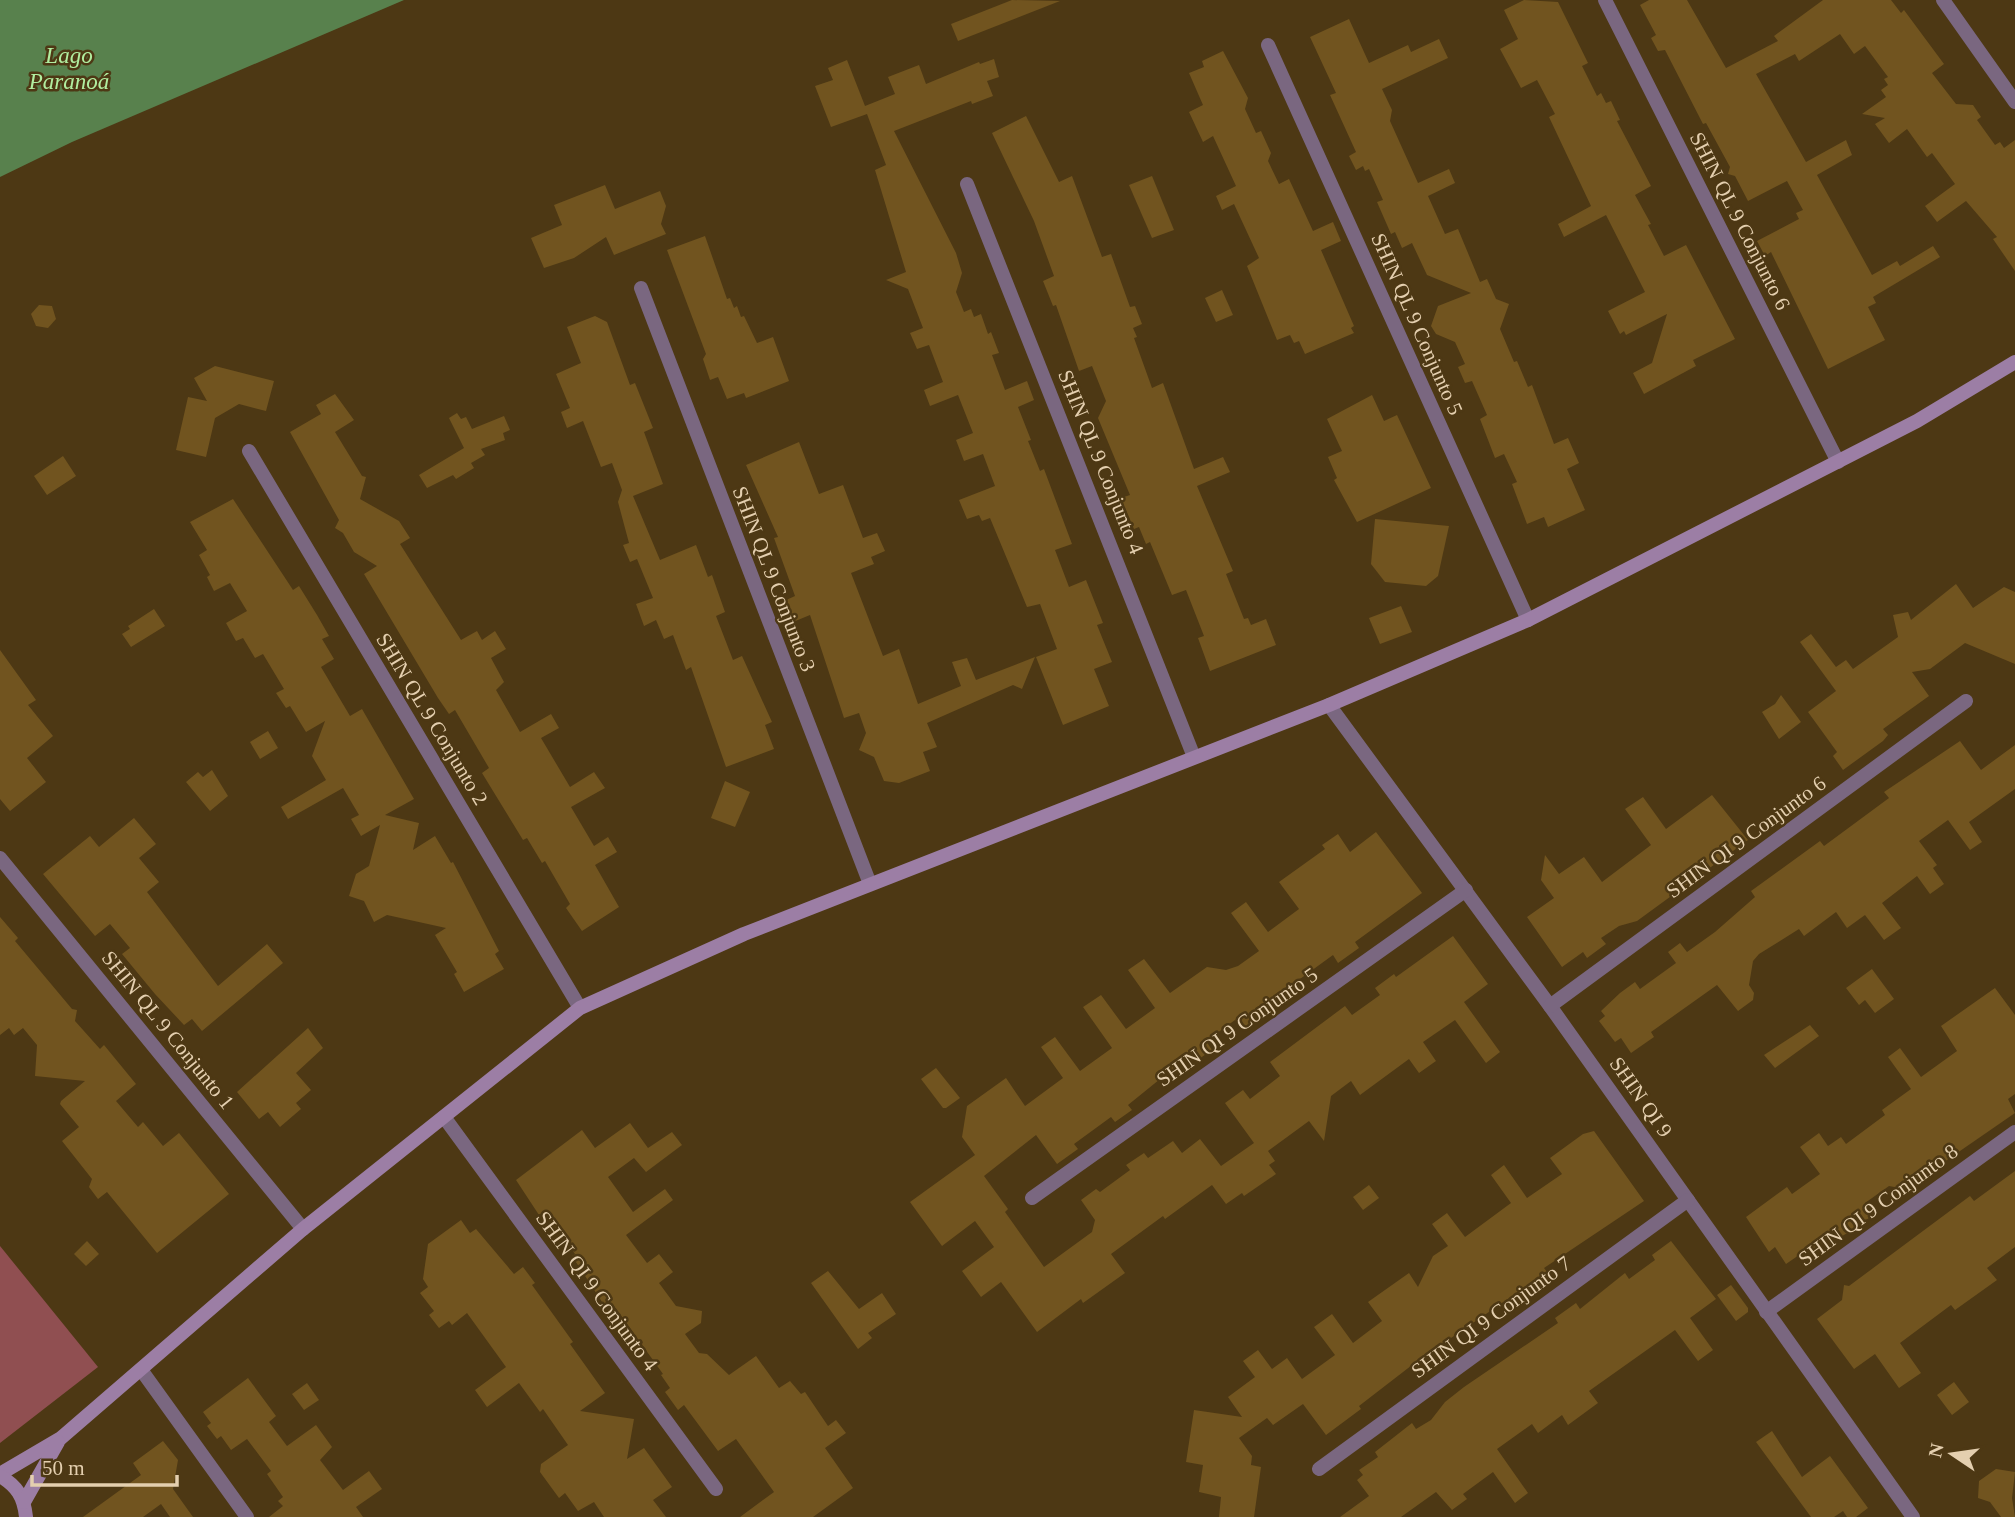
<svg xmlns="http://www.w3.org/2000/svg" width="2015" height="1517" viewBox="0 0 2015 1517" font-family="Georgia,serif">
<style>
.green{fill:#904f51}
.water{fill:#58814d}
.building{fill:#71541f}
.lines{fill:none;stroke-linecap:round;stroke-linejoin:round}
.street{stroke:#7a6780;stroke-width:14}
.secondary{stroke:#9c7ea5;stroke-width:14}
.labels{text-anchor:middle;dominant-baseline:central;stroke-width:5;stroke-linejoin:round;paint-order:stroke}
.street-label{font-size:21px;fill:#e4cfaf;stroke:#4d3814}
.water-label{font-size:23px;font-style:italic;fill:#b1eea0;stroke:#4d3814}
</style>
<rect width="100%" height="100%" fill="#4d3814"/>
<polygon class="green" points="0,1246 98,1367 0,1443"/>
<polygon class="water" points="0,0 404,0 72,142 0,177"/>
<g class="building">
<polygon points="1012,0 1060,1 958,41 951,24"/>
<polygon points="1524,0 1558,2 1588,63 1582,66 1597,96 1601,93 1606,103 1611,101 1620,120 1617,121 1651,186 1635,195 1651,224 1648,225 1664,256 1686,245 1735,339 1693,360 1696,366 1644,394 1633,373 1652,363 1667,314 1626,335 1624,331 1620,334 1608,311 1645,292 1606,215 1564,237 1558,224 1591,206 1549,117 1555,114 1537,80 1521,88 1500,49 1518,39 1504,10"/>
<polygon points="1649,0 1687,0 1726,68 1778,41 1774,36 1823,0 1891,0 1901,13 1904,10 1944,64 1932,73 1956,104 1973,105 1981,117 1977,120 1995,145 2000,142 2004,148 2015,140 2015,271 1993,239 1997,237 1966,201 1937,222 1925,206 1955,184 1932,153 1927,157 1907,129 1889,143 1875,124 1885,118 1862,114 1886,97 1881,90 1888,85 1884,79 1888,77 1865,46 1854,54 1840,34 1799,61 1795,54 1756,74 1806,162 1846,140 1852,155 1817,175 1872,275 1897,261 1900,266 1933,246 1940,257 1873,297 1876,303 1868,307 1885,340 1828,369 1771,252 1765,256 1757,241 1799,219 1796,213 1803,210 1787,181 1748,201 1735,176 1728,174 1730,167 1706,123 1703,124 1665,50 1658,51 1651,38 1656,35 1640,5"/>
<polygon points="1349,19 1369,63 1408,45 1411,52 1439,39 1448,58 1382,89 1392,110 1390,121 1418,183 1449,169 1455,183 1428,196 1445,234 1458,229 1480,282 1487,279 1496,299 1509,304 1500,329 1514,362 1517,361 1528,387 1532,385 1554,444 1568,438 1579,463 1567,469 1585,510 1548,527 1544,517 1527,524 1512,484 1517,482 1504,454 1495,458 1480,419 1487,415 1472,381 1465,383 1458,367 1465,364 1455,342 1436,334 1431,326 1438,306 1471,293 1427,275 1412,243 1402,248 1395,232 1391,234 1377,202 1383,200 1369,169 1365,171 1363,166 1356,170 1349,156 1356,152 1330,95 1336,93 1310,37"/>
<polygon points="1223,51 1248,98 1245,109 1256,133 1261,131 1271,153 1268,161 1279,184 1289,179 1313,231 1333,222 1341,241 1321,250 1354,326 1351,328 1354,333 1305,354 1299,341 1294,343 1290,335 1277,340 1247,266 1259,258 1234,204 1222,210 1216,196 1236,186 1213,136 1203,142 1189,112 1203,105 1189,73 1204,67 1202,61"/>
<polygon points="994,59 999,77 987,81 993,96 972,104 971,101 894,131 956,253 962,273 956,292 964,312 971,309 974,317 981,314 988,334 991,332 999,353 992,355 1005,390 1027,381 1034,400 1018,407 1031,440 1028,441 1040,471 1044,469 1072,544 1055,550 1069,587 1086,580 1103,623 1097,625 1112,662 1094,669 1109,706 1063,725 1036,657 1057,649 1040,604 1027,607 990,518 982,521 979,515 967,519 959,500 995,486 983,454 964,461 956,440 973,433 958,395 930,406 924,390 943,382 929,345 917,349 910,333 923,328 908,289 886,280 906,272 875,170 886,165 867,114 831,127 815,86 833,80 828,68 847,60 865,106 895,94 888,77 919,65 926,84 979,62 980,64"/>
<polygon points="1026,116 1059,182 1072,176 1102,257 1111,254 1130,307 1135,306 1142,324 1133,328 1137,337 1134,338 1152,388 1163,383 1194,469 1223,457 1230,472 1197,486 1233,571 1226,574 1244,619 1248,618 1251,625 1266,619 1276,645 1210,671 1198,638 1204,636 1186,590 1172,595 1150,542 1146,544 1139,527 1134,529 1121,498 1130,495 1098,418 1106,401 1092,366 1079,371 1056,305 1053,306 1043,281 1054,276 1034,221 992,133"/>
<polygon points="1152,176 1174,230 1152,238 1129,185"/>
<polygon points="605,185 615,209 660,191 666,206 661,224 666,234 614,255 606,237 574,258 544,268 531,238 562,225 554,205"/>
<polygon points="705,236 727,299 730,298 734,308 737,306 741,317 744,316 757,343 773,337 789,381 746,398 744,393 727,399 718,377 710,380 703,359 706,354 667,250"/>
<polygon points="1222,290 1233,315 1216,322 1205,298"/>
<polygon points="39,305 52,306 56,319 48,328 36,326 31,314"/>
<polygon points="595,316 607,322 630,385 635,383 653,428 644,432 663,484 633,496 660,560 696,545 708,577 712,575 725,612 716,616 733,660 742,656 772,722 765,725 774,749 726,767 691,667 686,670 673,635 664,639 656,620 644,626 636,604 653,598 637,559 630,562 623,545 629,543 618,502 622,490 612,463 601,467 583,421 567,428 561,412 570,408 556,374 581,363 567,327"/>
<polygon points="215,366 274,381 266,411 239,404 215,418 206,457 176,450 188,397 207,401 194,378"/>
<polygon points="335,394 354,420 335,432 362,476 366,477 360,499 399,521 410,538 400,544 461,640 477,631 482,640 495,631 506,649 491,658 504,682 496,690 520,732 551,714 559,728 541,738 570,787 594,772 605,788 571,807 594,846 608,837 617,852 595,865 619,907 582,931 566,908 570,904 545,861 542,863 527,838 523,840 482,773 489,768 455,710 449,714 438,698 364,574 377,566 354,552 343,533 335,528 339,520 290,432 321,414 316,405"/>
<polygon points="1372,395 1384,421 1397,415 1431,488 1357,522 1334,480 1337,478 1328,457 1342,451 1327,419"/>
<polygon points="457,413 461,419 466,417 472,429 504,416 510,430 503,433 505,440 481,449 485,455 471,463 474,468 456,479 453,475 427,488 419,475 464,448 449,418"/>
<polygon points="799,442 819,494 843,485 863,538 877,533 885,551 871,557 874,564 851,573 883,656 899,649 918,704 961,686 952,662 967,658 976,680 1035,657 1022,689 1013,685 927,723 937,747 923,752 930,771 899,783 884,781 874,757 859,750 866,733 859,713 844,718 810,615 793,622 784,601 795,596 774,538 778,537 746,465"/>
<polygon points="63,456 76,476 47,495 34,476"/>
<polygon points="233,499 293,590 299,586 317,615 329,636 322,639 334,659 321,667 350,716 362,709 414,799 385,815 419,823 413,850 435,836 451,863 453,862 499,951 495,954 504,969 464,992 454,974 457,972 435,935 446,928 387,915 374,922 364,901 349,896 356,874 369,866 380,825 361,836 351,819 359,815 343,788 288,819 281,807 326,780 312,756 325,721 306,732 290,706 286,708 276,693 284,689 263,654 255,658 243,638 236,641 226,623 247,611 230,583 214,591 207,577 210,575 199,555 207,550 190,522"/>
<polygon points="1375,519 1449,526 1438,576 1426,586 1385,582 1371,564"/>
<polygon points="1956,584 1973,608 2004,587 2015,592 2015,664 1965,643 1930,669 1912,672 1929,696 1883,729 1888,735 1883,741 1843,770 1833,756 1837,752 1808,712 1836,691 1800,642 1811,634 1836,667 1846,660 1853,669 1898,637 1893,615 1908,612 1911,620"/>
<polygon points="1401,606 1412,632 1380,644 1369,618"/>
<polygon points="154,609 165,626 131,647 122,634 130,629 128,626"/>
<polygon points="0,650 36,700 28,705 53,736 27,758 46,782 10,811 0,799"/>
<polygon points="1781,695 1801,722 1779,739 1762,712 1775,704"/>
<polygon points="268,731 278,748 260,759 250,742"/>
<polygon points="1960,741 1981,770 2015,745 2015,789 1969,822 1982,842 1970,850 1948,820 1919,841 1937,865 1933,868 1944,884 1930,894 1917,876 1882,903 1901,928 1884,940 1865,915 1847,928 1836,912 1804,936 1799,929 1759,954 1753,961 1749,985 1754,993 1753,1000 1738,1011 1717,985 1651,1032 1654,1037 1631,1053 1621,1038 1615,1042 1599,1021 1605,1016 1601,1011 1620,993 1635,982 1640,989 1676,963 1668,952 1680,943 1687,952 1715,932 1755,897 1751,891 1820,841 1824,846 1889,798 1884,792"/>
<polygon points="212,770 228,796 210,811 186,782 198,772 203,777"/>
<polygon points="725,781 750,792 735,827 711,818"/>
<polygon points="1712,795 1748,840 1637,921 1619,926 1601,938 1606,944 1587,958 1583,952 1562,967 1527,917 1554,898 1541,880 1545,855 1559,874 1584,857 1602,882 1651,845 1625,809 1643,797 1666,829"/>
<polygon points="134,818 156,844 139,858 159,882 147,892 218,986 267,944 283,963 202,1031 192,1019 184,1025 155,994 122,954 130,948 110,924 95,936 43,874 90,836 99,847"/>
<polygon points="1376,832 1422,893 1355,942 1359,948 1338,963 1333,955 1253,1013 1257,1019 1242,1030 1235,1020 1206,1041 1212,1050 1196,1061 1191,1054 1128,1105 1132,1110 1115,1122 1111,1117 1074,1144 1078,1149 1057,1164 1036,1135 984,1176 1008,1209 1005,1212 1044,1267 1092,1232 1095,1220 1081,1200 1096,1189 1100,1192 1130,1170 1126,1165 1144,1153 1148,1158 1173,1141 1182,1153 1200,1139 1221,1166 1254,1143 1225,1103 1243,1090 1250,1099 1280,1076 1270,1062 1345,1006 1352,1015 1380,995 1375,988 1394,974 1396,977 1453,936 1488,984 1464,1002 1500,1052 1486,1063 1455,1020 1423,1042 1436,1061 1419,1073 1409,1059 1360,1095 1351,1081 1331,1096 1324,1141 1309,1121 1268,1151 1275,1161 1269,1165 1276,1174 1244,1196 1242,1193 1226,1204 1212,1185 1165,1219 1163,1216 1111,1254 1125,1273 1083,1303 1081,1299 1037,1332 1001,1282 981,1297 962,1271 994,1247 975,1221 942,1246 910,1202 975,1155 962,1137 967,1106 1006,1078 1025,1106 1063,1078 1041,1047 1055,1037 1080,1071 1112,1048 1083,1007 1101,995 1126,1029 1155,1008 1128,970 1144,959 1170,993 1207,967 1226,970 1238,966 1259,951 1231,913 1246,902 1268,932 1299,909 1279,882 1325,849 1322,845 1338,834 1350,852"/>
<polygon points="0,917 18,938 15,941 72,1009 77,1010 75,1021 100,1049 104,1045 136,1084 116,1101 138,1127 143,1122 163,1146 179,1133 229,1194 157,1253 107,1192 98,1199 89,1187 92,1179 62,1141 79,1127 60,1104 61,1101 85,1081 35,1076 37,1045 23,1028 14,1035 9,1028 0,1035"/>
<polygon points="1872,969 1894,999 1875,1013 1865,1000 1859,1005 1846,988"/>
<polygon points="1995,988 2015,1015 2015,1094 2008,1099 2015,1113 1905,1189 1889,1186 1865,1203 1873,1215 1851,1231 1835,1240 1833,1236 1804,1256 1802,1253 1786,1264 1775,1247 1769,1252 1746,1217 1787,1187 1792,1194 1820,1174 1800,1147 1819,1133 1828,1146 1841,1137 1846,1144 1885,1115 1882,1110 1911,1089 1888,1057 1900,1048 1921,1077 1957,1051 1941,1026"/>
<polygon points="1810,1025 1819,1036 1775,1068 1764,1055"/>
<polygon points="308,1028 323,1048 296,1073 311,1090 296,1103 301,1109 280,1127 268,1112 259,1119 237,1092"/>
<polygon points="936,1068 960,1098 946,1108 943,1108 921,1079"/>
<polygon points="630,1123 648,1148 672,1132 682,1145 646,1172 634,1158 608,1177 633,1212 665,1189 673,1200 626,1235 647,1263 659,1254 673,1272 659,1283 676,1306 702,1311 701,1323 685,1334 699,1353 707,1354 729,1375 756,1356 779,1388 790,1381 801,1394 805,1392 828,1426 836,1420 846,1433 825,1448 853,1488 813,1517 740,1517 774,1492 736,1439 718,1451 684,1405 678,1410 665,1392 670,1388 661,1375 663,1374 612,1303 606,1308 572,1256 575,1254 544,1212 539,1215 516,1180 582,1130 595,1148"/>
<polygon points="1594,1131 1644,1201 1544,1268 1547,1272 1416,1362 1359,1406 1361,1409 1326,1435 1303,1404 1273,1425 1267,1418 1239,1438 1252,1456 1251,1465 1261,1467 1254,1517 1219,1517 1221,1497 1199,1492 1203,1465 1186,1462 1194,1410 1242,1417 1228,1397 1255,1377 1243,1361 1258,1350 1272,1369 1287,1358 1302,1379 1335,1355 1314,1327 1332,1314 1353,1343 1382,1321 1368,1302 1409,1273 1418,1287 1433,1256 1448,1246 1432,1224 1447,1213 1465,1237 1511,1203 1491,1175 1504,1165 1527,1198 1562,1174 1550,1158 1583,1134"/>
<polygon points="2015,1171 2015,1247 1987,1268 1997,1280 1955,1310 1951,1305 1900,1343 1921,1373 1899,1388 1875,1354 1854,1369 1817,1319 1842,1300 1844,1285 1849,1286 1970,1196 1974,1201"/>
<polygon points="1369,1185 1379,1198 1363,1210 1353,1197"/>
<polygon points="461,1220 470,1233 476,1229 514,1274 523,1267 535,1283 532,1285 573,1342 570,1344 605,1393 580,1411 634,1419 627,1459 644,1448 672,1487 653,1500 666,1517 604,1517 594,1502 578,1511 565,1493 559,1498 540,1472 541,1464 568,1445 543,1409 540,1412 519,1383 487,1407 475,1390 506,1367 467,1313 452,1325 449,1321 439,1328 429,1315 434,1311 420,1293 428,1287 423,1279 428,1244"/>
<polygon points="87,1241 99,1254 86,1266 74,1254"/>
<polygon points="1671,1241 1716,1299 1690,1318 1713,1350 1698,1361 1675,1330 1589,1391 1598,1403 1568,1425 1562,1415 1538,1433 1532,1424 1497,1449 1528,1493 1515,1503 1493,1472 1463,1494 1467,1499 1452,1510 1436,1492 1401,1517 1340,1517 1369,1496 1357,1480 1363,1475 1359,1470 1378,1457 1375,1452 1412,1423 1416,1429 1431,1420 1445,1402 1464,1387 1558,1323 1555,1318 1576,1303 1580,1309 1625,1273 1629,1279 1655,1260 1652,1255"/>
<polygon points="828,1271 859,1309 882,1293 896,1314 868,1333 872,1338 858,1349 811,1283"/>
<polygon points="1731,1285 1748,1308 1748,1312 1736,1321 1717,1295"/>
<polygon points="248,1378 276,1416 269,1422 287,1446 316,1425 332,1447 320,1460 343,1490 369,1471 382,1489 356,1507 363,1517 269,1517 283,1506 278,1501 283,1497 267,1474 271,1471 247,1439 231,1450 221,1436 217,1439 207,1426 211,1423 203,1412"/>
<polygon points="1954,1382 1969,1402 1952,1415 1937,1395"/>
<polygon points="307,1383 319,1400 304,1410 292,1394"/>
<polygon points="1772,1431 1802,1477 1830,1456 1868,1508 1856,1517 1847,1517 1843,1511 1834,1517 1811,1517 1756,1442"/>
<polygon points="163,1441 178,1460 173,1489 193,1517 170,1517 161,1504 143,1517 83,1517 141,1475 133,1463"/>
<polygon points="1996,1469 2015,1472 2012,1498 2015,1517 2001,1517 1990,1502 1978,1498 1979,1481"/>
</g>
<g class="lines">
<g class="street">
<polyline points="1605,0 1838,462"/>
<polyline points="1943,0 2015,102"/>
<polyline points="1268,45 1528,620"/>
<polyline points="967,184 1194,757"/>
<polyline points="641,288 870,884"/>
<polyline points="249,451 580,1008"/>
<polyline points="1329,705 1550,1006 1913,1517"/>
<polyline points="0,858 303,1229"/>
<polyline points="1550,1006 1966,701"/>
<polyline points="444,1117 716,1489"/>
<polyline points="1032,1198 1466,890"/>
<polyline points="1766,1312 2015,1132"/>
<polyline points="142,1371 247,1517"/>
<polyline points="1319,1469 1688,1200"/>
</g>
<g class="secondary">
<polyline points="0,1474 61,1438 303,1229 580,1008 744,934 1329,705 1528,620 1917,421 2015,362"/>
<path d="M0,1476C17,1486 24,1497 26,1517"/>
<polyline points="24,1502 58,1442"/>
</g>
</g>
<g class="labels">
<g class="street-label">
<text transform="translate(1740 221) rotate(63)">SHIN QL 9 Conjunto 6</text>
<text transform="translate(1417 324) rotate(66)">SHIN QL 9 Conjunto 5</text>
<text transform="translate(1101 462) rotate(68)">SHIN QL 9 Conjunto 4</text>
<text transform="translate(774 579) rotate(69)">SHIN QL 9 Conjunto 3</text>
<text transform="translate(432 719) rotate(59)">SHIN QL 9 Conjunto 2</text>
<text transform="translate(1746 837) rotate(-36)">SHIN QI 9 Conjunto 6</text>
<text transform="translate(1237 1027) rotate(-35)">SHIN QI 9 Conjunto 5</text>
<text transform="translate(168 1030) rotate(51)">SHIN QL 9 Conjunto 1</text>
<text transform="translate(1641 1097) rotate(55)">SHIN QI 9</text>
<text transform="translate(1878 1205) rotate(-36)">SHIN QI 9 Conjunto 8</text>
<text transform="translate(597 1291) rotate(54)">SHIN QI 9 Conjunto 4</text>
<text transform="translate(1491 1317) rotate(-36)">SHIN QI 9 Conjunto 7</text>
</g>
<g class="water-label">
<text x="69" y="55">Lago<tspan x="69" dy="26">Paranoá</tspan></text>
</g>
</g>
<g transform="translate(1952 1454) rotate(283)" stroke="#4d3814" stroke-width="5" paint-order="stroke">
<path d="M0-5L12 26L0 18L-12 26Z" fill="#e4cfaf"/>
<text y="-10" font-size="19" font-weight="bold" text-anchor="middle" fill="#e4cfaf">N</text>
</g>
<path d="M32 1475v10h145v-10" fill="none" stroke="#e4cfaf" stroke-width="3.5"/>
<text x="42" y="1475" font-size="21" fill="#e4cfaf" stroke="#4d3814" stroke-width="5" paint-order="stroke">50 m</text>
</svg>
